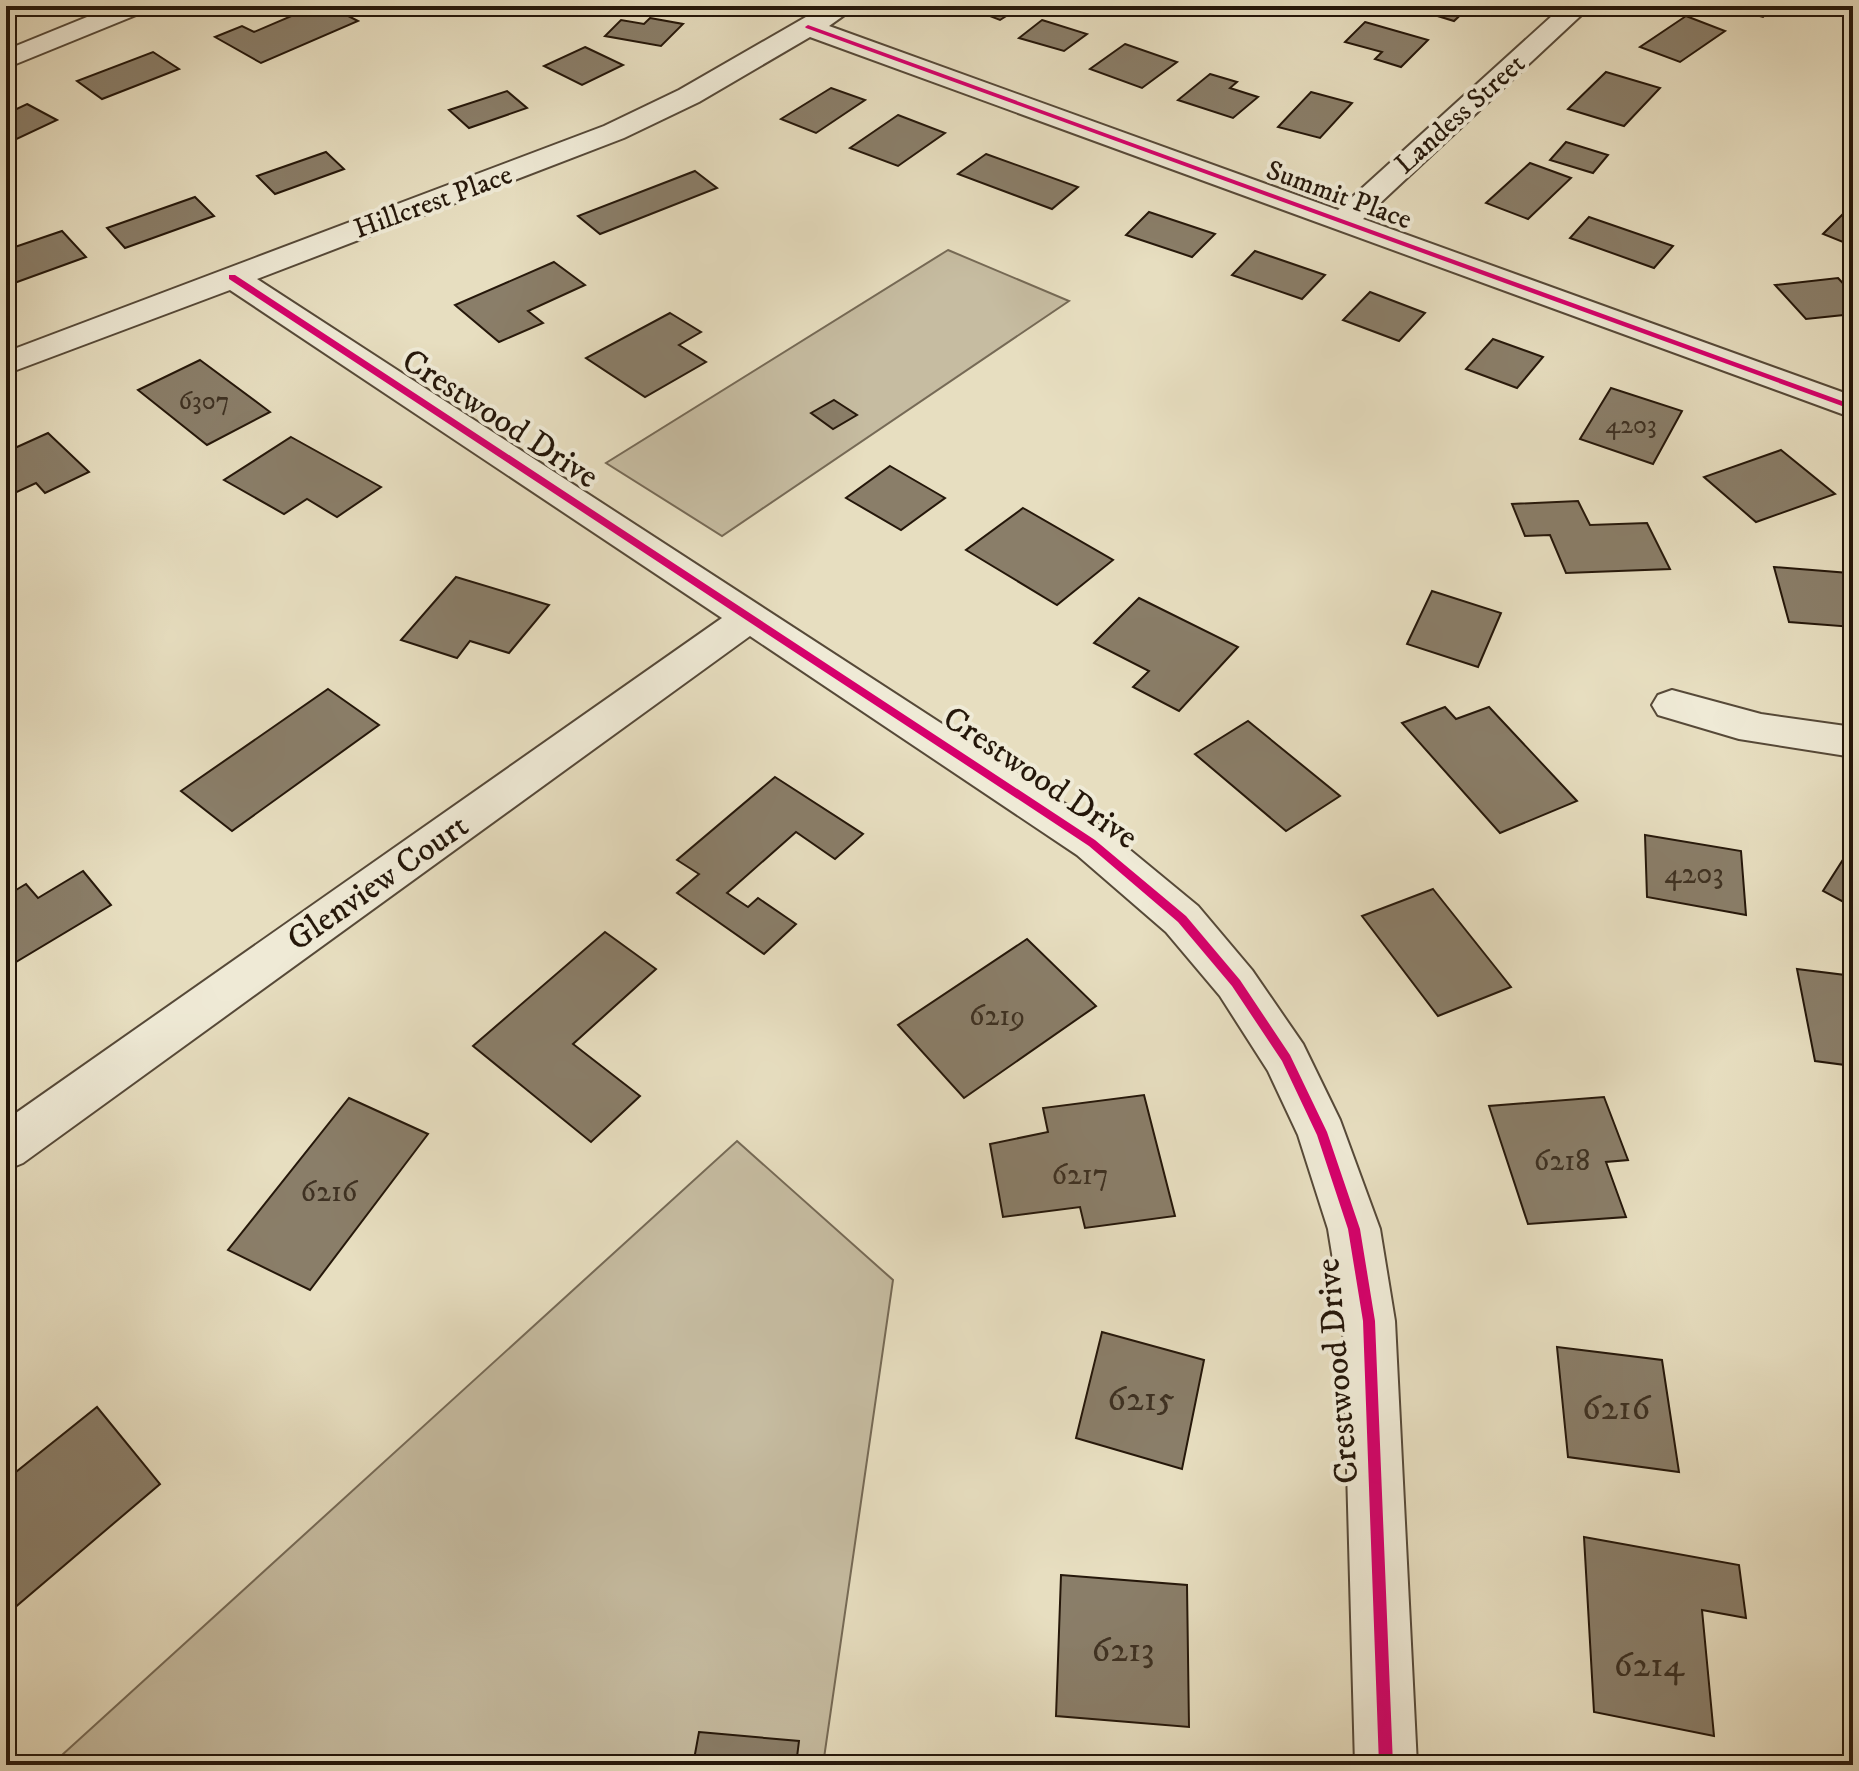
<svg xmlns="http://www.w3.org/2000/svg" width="1859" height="1771" viewBox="0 0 1859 1771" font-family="'IM FELL DW Pica',serif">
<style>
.green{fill:#c6bca1;stroke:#766a56;stroke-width:2}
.building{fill:#8a7e69;stroke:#25170a;stroke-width:2}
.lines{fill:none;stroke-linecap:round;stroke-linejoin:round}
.minor-casing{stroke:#564938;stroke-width:4}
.minor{fill:#efead6;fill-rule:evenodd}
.cycleway-casing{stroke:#efead6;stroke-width:5}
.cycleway{fill:#d6006c;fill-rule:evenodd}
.labels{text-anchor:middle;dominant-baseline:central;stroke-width:8;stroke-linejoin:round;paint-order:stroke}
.far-number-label{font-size:26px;fill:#3e3122}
.far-street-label{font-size:28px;fill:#25170a;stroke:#efead6}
.number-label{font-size:30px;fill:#3e3122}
.street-label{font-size:34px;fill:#25170a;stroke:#efead6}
.near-number-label{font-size:36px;fill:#3e3122}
</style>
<rect width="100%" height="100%" fill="#e7dec0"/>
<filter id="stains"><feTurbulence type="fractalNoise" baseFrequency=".0025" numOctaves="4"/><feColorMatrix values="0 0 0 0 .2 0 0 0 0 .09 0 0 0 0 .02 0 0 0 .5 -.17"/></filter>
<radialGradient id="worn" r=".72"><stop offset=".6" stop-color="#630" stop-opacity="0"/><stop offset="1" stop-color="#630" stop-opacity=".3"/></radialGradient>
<g class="green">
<polygon points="948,250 1069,301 722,536 606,463"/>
<polygon points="737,1141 893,1280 823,1765 51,1765"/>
</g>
<g class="building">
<polygon points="276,6 329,6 358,21 261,63 215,37 242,26 254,32 294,15"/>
<polygon points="964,6 1022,6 1000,20"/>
<polygon points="1405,6 1470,6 1454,21"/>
<polygon points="1722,6 1773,6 1763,17"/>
<polygon points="1686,16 1725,31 1680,62 1640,47"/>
<polygon points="650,18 683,24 661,46 605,36 621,20 644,24"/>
<polygon points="1042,20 1087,34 1064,51 1019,38"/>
<polygon points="1365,22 1428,40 1401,67 1375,59 1382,52 1345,42"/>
<polygon points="1125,44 1177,62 1142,88 1090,69"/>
<polygon points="585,47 623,65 582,85 544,66"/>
<polygon points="153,52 179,69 102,99 77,81"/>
<polygon points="1606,72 1660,88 1624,126 1568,109"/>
<polygon points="1210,74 1237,82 1230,88 1258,97 1233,118 1178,100"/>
<polygon points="831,88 865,100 816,133 781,119"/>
<polygon points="507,91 527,108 469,128 449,110"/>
<polygon points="1311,92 1352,103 1320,138 1278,127"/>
<polygon points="27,104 57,120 6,144 6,114"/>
<polygon points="898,115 945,133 898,166 850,148"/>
<polygon points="1566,142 1608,155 1593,173 1550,160"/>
<polygon points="326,152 344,169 275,194 257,176"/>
<polygon points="986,154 1078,187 1052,209 958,174"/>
<polygon points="1530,163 1571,178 1528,219 1486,203"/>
<polygon points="695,171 717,188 600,234 578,216"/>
<polygon points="195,197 214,216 125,248 107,228"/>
<polygon points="1847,210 1853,212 1853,246 1823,234"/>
<polygon points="1149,212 1215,234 1192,257 1126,235"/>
<polygon points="1589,217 1673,246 1654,268 1570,238"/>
<polygon points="62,231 86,257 6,286 6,250"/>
<polygon points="1255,251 1325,275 1302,299 1232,275"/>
<polygon points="554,262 585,285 528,311 543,323 499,342 455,305"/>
<polygon points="1838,278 1853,294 1853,314 1806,319 1775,285"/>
<polygon points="1370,292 1425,313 1399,341 1343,320"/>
<polygon points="670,313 701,332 679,345 706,362 645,397 586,358"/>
<polygon points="1493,339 1543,357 1517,388 1466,369"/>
<polygon points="200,360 270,412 207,445 138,390"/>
<polygon points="1611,388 1682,411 1653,464 1580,439"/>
<polygon points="834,400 857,415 833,429 811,413"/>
<polygon points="48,433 89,472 45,493 36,483 6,497 6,452"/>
<polygon points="291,437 381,487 337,517 307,499 284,514 224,480"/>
<polygon points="1781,450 1835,494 1756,522 1704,477"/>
<polygon points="890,466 945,498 901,530 846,498"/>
<polygon points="1578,501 1590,525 1647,523 1670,569 1566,573 1550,535 1525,536 1512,504"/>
<polygon points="1023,508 1113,560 1057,605 966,550"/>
<polygon points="1774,567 1849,573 1853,587 1853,627 1789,622"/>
<polygon points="456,577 549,605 509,653 470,641 457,658 401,640"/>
<polygon points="1432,591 1501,613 1478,667 1407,644"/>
<polygon points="1139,598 1238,647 1179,711 1133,687 1149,671 1094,643"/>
<polygon points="328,689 379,725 232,831 181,791"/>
<polygon points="1445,707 1456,719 1489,707 1577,801 1500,833 1402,723"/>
<polygon points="1248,721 1340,796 1286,831 1195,754"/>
<polygon points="775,777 863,834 835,859 796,832 727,893 748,907 758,898 796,924 764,954 677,893 699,874 677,860"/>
<polygon points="1645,835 1741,851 1746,915 1647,897"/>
<polygon points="1853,844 1853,907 1823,891"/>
<polygon points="83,871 111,905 6,968 6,896 26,884 38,898"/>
<polygon points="1433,889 1511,987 1438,1016 1362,916"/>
<polygon points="605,932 656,969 573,1044 640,1096 591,1142 473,1046"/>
<polygon points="1027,939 1096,1006 964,1098 898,1025"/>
<polygon points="1797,969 1853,976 1853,1066 1815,1061"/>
<polygon points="1144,1095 1175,1216 1085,1228 1080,1207 1003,1217 990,1144 1048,1132 1043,1108"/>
<polygon points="1604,1097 1628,1160 1606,1162 1626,1217 1528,1224 1489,1106"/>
<polygon points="349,1098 428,1134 310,1290 228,1250"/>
<polygon points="1102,1332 1204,1360 1182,1469 1076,1438"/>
<polygon points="1557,1347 1662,1360 1679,1472 1568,1457"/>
<polygon points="97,1407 160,1484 6,1615 6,1480"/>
<polygon points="1584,1537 1739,1565 1746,1618 1702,1610 1714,1736 1594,1712"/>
<polygon points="1061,1575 1187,1585 1189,1727 1056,1716"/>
<polygon points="699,1732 799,1741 796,1765 693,1765"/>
</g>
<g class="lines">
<defs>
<g id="minor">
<polygon points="114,6 150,6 146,11 6,68 6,50"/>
<polygon points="825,6 857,6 829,26 1338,210 1563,6 1591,6 1363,219 1853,396 1853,418 810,37 699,102 624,138 257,279 1107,831 1198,906 1252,970 1303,1044 1340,1120 1380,1229 1395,1321 1417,1765 1355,1765 1343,1321 1328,1229 1298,1135 1268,1071 1220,996 1166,932 1077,855 750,636 23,1163 6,1170 6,1120 722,618 230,290 6,374 6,352 604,126 679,90"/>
<polygon points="1672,690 1761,714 1853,727 1853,757 1739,739 1658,715 1652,705 1658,695"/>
</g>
</defs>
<use href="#minor" class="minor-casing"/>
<use href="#minor" class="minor"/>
<defs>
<g id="cycleway">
<polygon points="808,25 1853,405 1853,410 806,28 805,27"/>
<polygon points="229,275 235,275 1095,840 1186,916 1240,980 1290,1055 1327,1132 1360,1229 1375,1321 1393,1765 1379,1765 1363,1321 1348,1229 1317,1135 1282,1061 1232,986 1178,922 1089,846 229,279"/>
</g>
</defs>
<use href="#cycleway" class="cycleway-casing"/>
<use href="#cycleway" class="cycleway"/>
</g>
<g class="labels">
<g class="far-number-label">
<text x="204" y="401">6307</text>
<text x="1631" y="425">4203</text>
</g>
<g class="far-street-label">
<text transform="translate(1460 114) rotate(-42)">Landess Street</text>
<text transform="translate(1339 195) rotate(20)">Summit Place</text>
<text transform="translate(433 202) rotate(-20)">Hillcrest Place</text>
</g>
<g class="number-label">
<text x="1694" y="874">4203</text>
<text x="997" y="1016">6219</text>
<text x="1562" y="1161">6218</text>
<text x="1080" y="1175">6217</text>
<text x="329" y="1192">6216</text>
</g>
<g class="street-label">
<text transform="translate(500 419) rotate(33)">Crestwood Drive</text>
<text transform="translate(1040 778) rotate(34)">Crestwood Drive</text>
<text transform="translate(378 883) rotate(-35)">Glenview Court</text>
<text transform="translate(1338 1371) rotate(-95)">Crestwood Drive</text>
</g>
<g class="near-number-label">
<text x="1141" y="1399">6215</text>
<text x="1616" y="1408">6216</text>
<text x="1123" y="1650">6213</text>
<text x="1649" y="1665">6214</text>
</g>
</g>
<rect width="1859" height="1771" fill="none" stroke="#e7dec0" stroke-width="32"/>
<rect x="8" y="8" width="1843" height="1755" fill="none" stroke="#25170a" stroke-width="4"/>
<rect x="16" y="16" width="1827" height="1739" fill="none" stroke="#25170a" stroke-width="2"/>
<rect width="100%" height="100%" filter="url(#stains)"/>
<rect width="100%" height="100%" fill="url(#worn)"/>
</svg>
